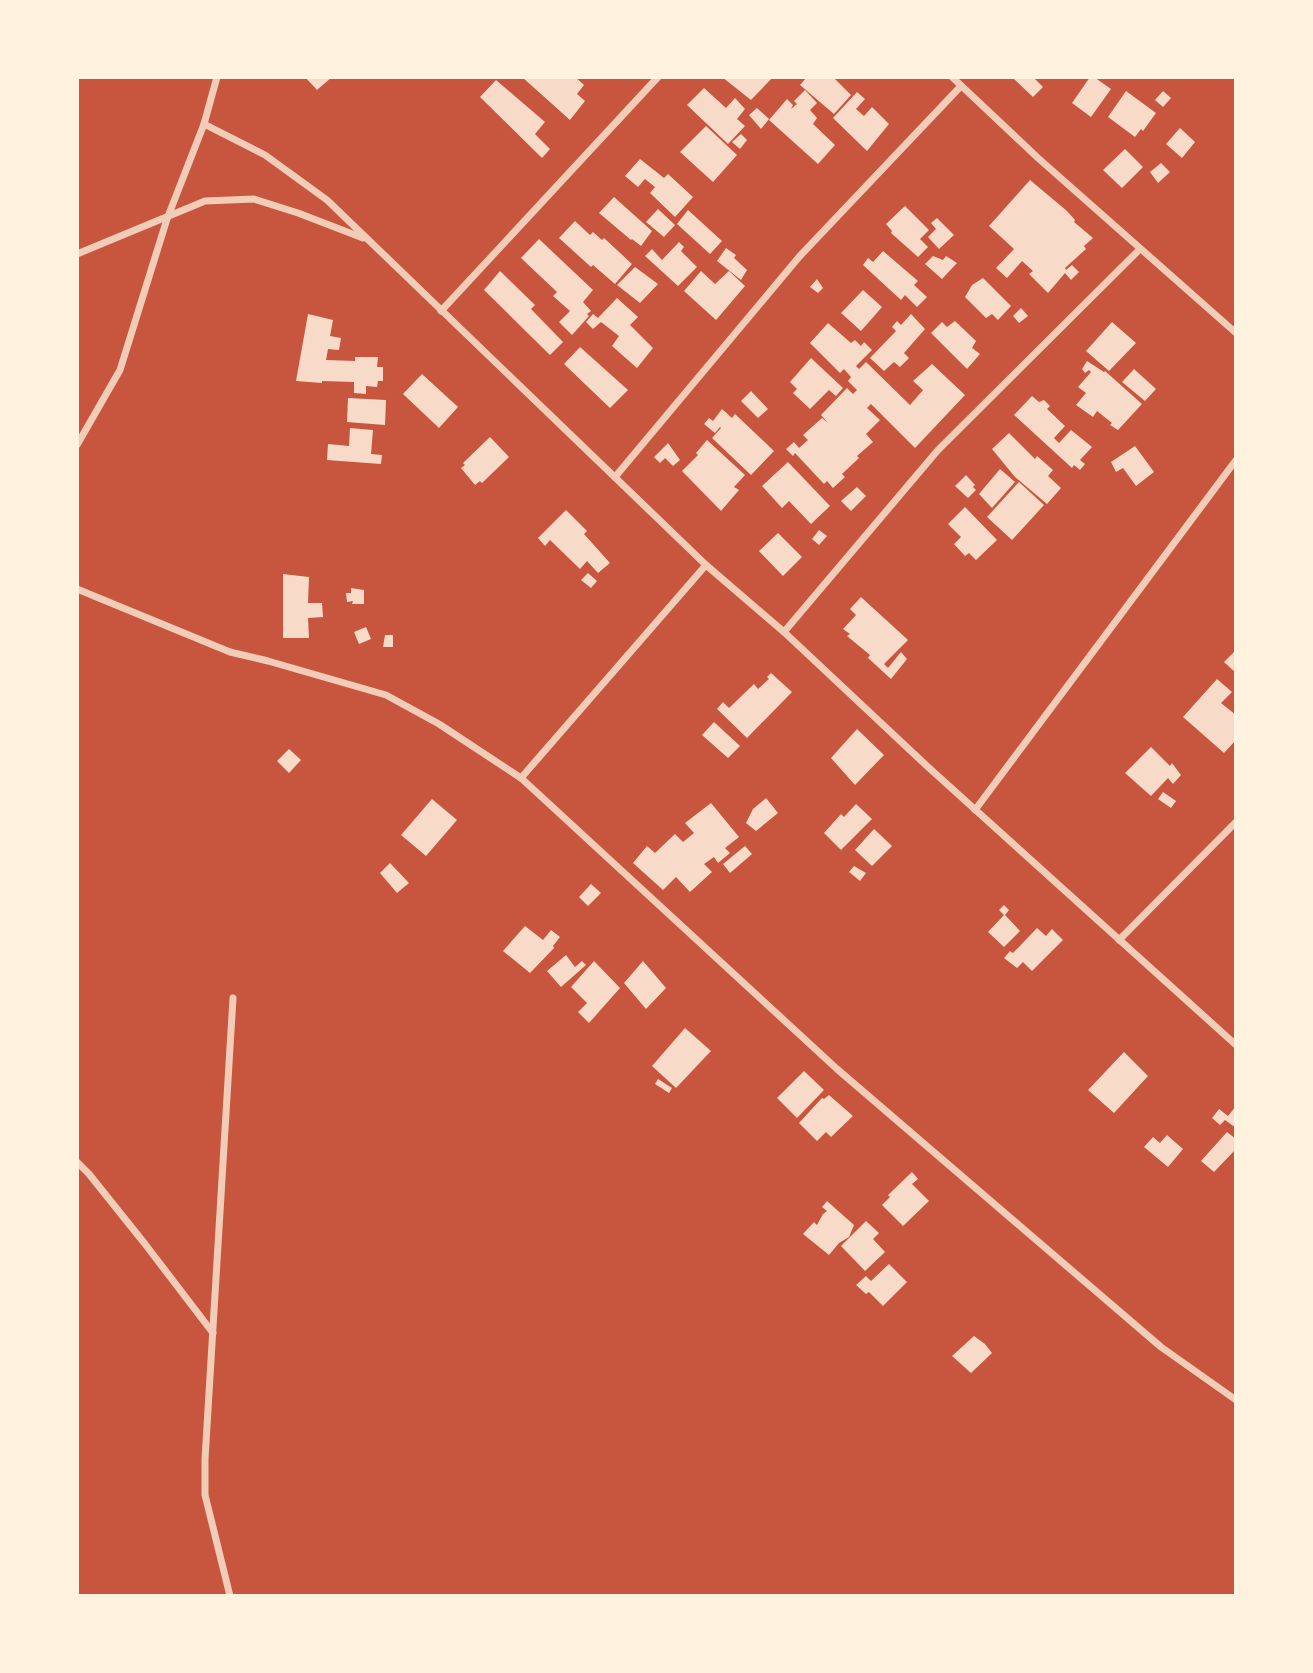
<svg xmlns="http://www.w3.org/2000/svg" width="1313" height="1673" viewBox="0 0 1313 1673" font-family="'Roboto Condensed',sans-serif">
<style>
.building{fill:#f7dbc8}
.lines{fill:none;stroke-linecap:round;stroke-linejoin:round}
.minor{stroke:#f1ccb7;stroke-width:7}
</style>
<rect width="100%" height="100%" fill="#c8553d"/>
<g class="building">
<polygon points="305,77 332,77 317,90"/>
<polygon points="522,77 575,77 584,85 577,94 585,101 570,120"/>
<polygon points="722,77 773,77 751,100"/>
<polygon points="807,77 833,77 851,95 834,114 800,85"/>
<polygon points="1016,77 1033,77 1043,87 1033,97 1014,79"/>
<polygon points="1090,77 1094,77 1111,89 1091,117 1072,103"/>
<polygon points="496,80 545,122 535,134 550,149 542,158 480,97"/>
<polygon points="704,88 726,108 735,98 745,109 737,119 745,126 728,144 687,105"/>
<polygon points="805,90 817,103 810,110 817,118 813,124 835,145 818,164 769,120 787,99 793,105 791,109 797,104 794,101"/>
<polygon points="1126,91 1156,113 1143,131 1141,129 1135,137 1108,117"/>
<polygon points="1163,91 1171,98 1163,107 1155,100"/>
<polygon points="857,92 865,99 856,109 864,116 872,107 889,124 867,151 833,118"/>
<polygon points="757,108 769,119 761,129 749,115"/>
<polygon points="706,126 737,155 713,182 680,152"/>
<polygon points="1180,128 1195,142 1182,158 1166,144"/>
<polygon points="741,134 747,140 740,149 732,142"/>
<polygon points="1125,149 1143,167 1122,188 1103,170"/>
<polygon points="640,159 664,178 668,174 693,197 675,217 650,193 655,187 645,179 638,187 625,176"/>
<polygon points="1161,163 1170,172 1158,183 1150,172"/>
<polygon points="1030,180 1067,211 1075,220 1074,222 1093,238 1084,246 1086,249 1065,268 1066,270 1072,265 1079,272 1071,280 1065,273 1048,293 1029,274 1033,271 1022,261 1007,278 996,268 1014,249 989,226"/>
<polygon points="614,197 652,231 641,246 632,239 631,240 599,213"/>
<polygon points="905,206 929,230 920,239 928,247 918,257 891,233 892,231 886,224"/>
<polygon points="658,209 675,225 664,237 646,222"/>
<polygon points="688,210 722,241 710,254 677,224"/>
<polygon points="937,218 954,235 939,249 928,237 936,229 931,223"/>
<polygon points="575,221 590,235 593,232 602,240 604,238 632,264 615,284 593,265 591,267 559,238"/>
<polygon points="539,239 593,290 583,302 591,311 587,314 589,316 572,335 559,322 570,311 553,296 557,292 521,258"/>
<polygon points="679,242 684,247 681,251 697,267 678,286 645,256 652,249 662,260"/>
<polygon points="726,248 736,255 734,258 747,270 741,280 717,261"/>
<polygon points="883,251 918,281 914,285 927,297 917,307 905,295 901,300 863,265 868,258 873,262"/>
<polygon points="933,256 943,260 946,256 957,263 942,279 925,264"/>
<polygon points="635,267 658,284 640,303 617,285"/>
<polygon points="500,271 535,305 531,309 563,342 550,355 484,290"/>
<polygon points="701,271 715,284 729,271 745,286 716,320 684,291"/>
<polygon points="983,278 1011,306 998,320 992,314 986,318 965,297 972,285"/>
<polygon points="817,279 823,288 818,293 810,287"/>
<polygon points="863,290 882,307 861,331 841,313"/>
<polygon points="617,298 638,317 630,325 653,348 637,368 612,346 619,336 601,322 593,329 586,322 593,314 598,318"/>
<polygon points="1021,308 1028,316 1019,323 1013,316"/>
<polygon points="308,314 333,320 330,336 341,338 339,350 328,349 326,360 355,361 355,357 378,357 377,367 383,367 383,381 378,381 377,387 366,386 366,394 354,393 354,382 322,381 322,383 296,381"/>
<polygon points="911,314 925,329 904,353 909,358 900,367 894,362 884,371 870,358 896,331 892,327 897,321 901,325"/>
<polygon points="955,321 976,341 972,348 980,354 967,369 931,333 942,322 947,327"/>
<polygon points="1112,322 1136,343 1109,371 1086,351"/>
<polygon points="828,323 851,343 855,340 861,346 864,342 872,350 856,366 859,369 866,362 910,405 923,390 913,381 932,364 965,395 915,448 871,404 867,408 880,420 866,434 873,442 857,456 859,458 842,474 845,477 833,488 827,481 824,484 795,453 793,456 786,449 794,442 799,448 808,440 803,435 822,418 828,423 821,415 847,388 853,394 857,390 848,381 851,377 844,369 840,373 810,343"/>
<polygon points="580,347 628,390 610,408 564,364"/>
<polygon points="811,358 843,388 836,396 829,390 810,409 793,393 797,389 790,382"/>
<polygon points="1087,361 1104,372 1105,371 1142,404 1118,430 1110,425 1112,423 1097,411 1093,417 1076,405 1086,393 1078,387 1091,372 1089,370 1085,373 1082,369"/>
<polygon points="1134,369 1156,389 1145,401 1122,382"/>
<polygon points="422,374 458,407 439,428 403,394"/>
<polygon points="751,391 768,409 758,418 741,401"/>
<polygon points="1032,396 1039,402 1044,400 1050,406 1047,409 1065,426 1054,438 1059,443 1071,430 1092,447 1080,460 1085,464 1080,470 1074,465 1072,468 1014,415"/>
<polygon points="348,398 386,400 385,425 347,422"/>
<polygon points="722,409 732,418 735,414 774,451 751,475 712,438 721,428 720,427 715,433 704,424 709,418 713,421"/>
<polygon points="350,428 373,430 371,454 382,455 381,464 327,460 328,444 349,446"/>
<polygon points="1009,433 1035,459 1037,456 1053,470 1048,476 1061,488 1047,504 1015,477 992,449"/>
<polygon points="490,437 509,457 482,483 480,481 475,485 461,468 465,465 463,463"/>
<polygon points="707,440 745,475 734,487 739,490 721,511 682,471 698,455 696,453"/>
<polygon points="668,443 680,460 673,466 665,458 660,463 654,457"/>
<polygon points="1135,446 1154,472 1136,486 1123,468 1116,472 1111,462"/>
<polygon points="788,462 830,506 811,524 789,501 782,508 762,486"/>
<polygon points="1000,469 1015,482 992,508 979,494"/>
<polygon points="966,475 975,485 973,487 976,490 968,498 955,486"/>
<polygon points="1019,482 1044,505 1012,540 987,517"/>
<polygon points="857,487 866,496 851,511 841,501"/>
<polygon points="965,507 997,540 976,560 969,553 965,556 954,544 961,537 948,524"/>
<polygon points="566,510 587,531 584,534 610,563 598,573 587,561 580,569 550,540 545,546 538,538"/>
<polygon points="819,530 827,536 819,545 812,539"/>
<polygon points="778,533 802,557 783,576 759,551"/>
<polygon points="588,573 597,581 591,588 581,580"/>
<polygon points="283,574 309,577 308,603 322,603 323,617 308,618 309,638 283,638"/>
<polygon points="351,588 364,590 364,604 352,604 353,601 347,602 346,593 351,593"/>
<polygon points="861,597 908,640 884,664 888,668 901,652 907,659 891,679 868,658 870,655 847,636 850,634 843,629 856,615 850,609"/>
<polygon points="366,627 371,639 359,644 354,632"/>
<polygon points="385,635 393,635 393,647 383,647"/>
<polygon points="1236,650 1236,673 1224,662"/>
<polygon points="771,673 792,692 747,738 717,709 723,702 729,708 754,684 758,689 769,679 767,677"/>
<polygon points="1217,679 1232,692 1221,703 1236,715 1236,740 1224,753 1183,717"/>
<polygon points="714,722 740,746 728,758 702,735"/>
<polygon points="857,729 884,755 855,785 831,758"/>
<polygon points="1151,747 1170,766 1172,763 1181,775 1173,784 1168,778 1151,796 1125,773"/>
<polygon points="289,749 301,760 289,773 277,761"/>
<polygon points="1163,792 1176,801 1171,808 1158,799"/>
<polygon points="766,798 778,813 756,831 746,823 753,809"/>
<polygon points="432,799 457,820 426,856 401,835"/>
<polygon points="711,803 739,837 725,848 730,853 718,863 714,857 704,864 712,872 690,892 676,877 663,890 633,863 647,846 655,853 675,834 683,842 694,833 685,823"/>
<polygon points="856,804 872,819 841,850 824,833 841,814 844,817"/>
<polygon points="874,829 892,846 872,866 855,850"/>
<polygon points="745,846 752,854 730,873 723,864"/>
<polygon points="390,863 409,883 397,893 380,873"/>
<polygon points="854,866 866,873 860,881 849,872"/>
<polygon points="591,884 601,893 588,906 579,897"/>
<polygon points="1004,905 1009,910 1005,915 1020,931 1004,947 988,932 1004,915 999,910"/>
<polygon points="525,926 543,940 551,930 560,937 553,946 554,948 530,973 503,951"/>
<polygon points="1037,928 1046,936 1052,929 1063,940 1032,971 1023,962 1017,968 1004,958 1010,951 1013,953"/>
<polygon points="566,955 575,967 582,961 586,965 561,987 547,971"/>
<polygon points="594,961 620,988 589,1023 578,1012 587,1003 571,987"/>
<polygon points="643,961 666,988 646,1009 624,983"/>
<polygon points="685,1028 711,1051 676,1088 652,1066"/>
<polygon points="1124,1052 1148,1076 1114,1113 1088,1090"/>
<polygon points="804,1071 824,1090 797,1118 777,1098"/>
<polygon points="658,1079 672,1088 669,1093 655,1084"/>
<polygon points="829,1095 853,1116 831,1137 826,1132 817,1141 799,1123 822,1098 824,1099"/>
<polygon points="1236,1106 1236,1128 1225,1120 1220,1125 1212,1118 1219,1109 1228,1116"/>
<polygon points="1227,1132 1236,1139 1236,1149 1214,1172 1201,1161"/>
<polygon points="1167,1135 1183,1149 1168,1167 1144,1147 1153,1137 1160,1143"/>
<polygon points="912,1172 918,1179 912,1184 929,1201 903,1226 882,1205 890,1197 888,1195"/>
<polygon points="827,1201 854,1225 849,1237 839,1243 829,1255 803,1234 814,1222 817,1225 823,1214 827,1211 822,1207"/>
<polygon points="866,1221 879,1233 873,1239 885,1252 865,1271 841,1246"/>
<polygon points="889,1264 907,1282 883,1306 869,1292 866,1294 856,1285 866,1276 871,1281"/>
<polygon points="974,1336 985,1344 992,1353 971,1373 952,1356"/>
</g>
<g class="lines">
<g class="minor">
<polyline points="952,77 1038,158 1236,333"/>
<polyline points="204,124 265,155 327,200 706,565 784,632 928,767 1236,1045"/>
<polyline points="77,254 205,201 254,199 298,213 363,238"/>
<polyline points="441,311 658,77"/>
<polyline points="77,445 120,370 167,219 204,124 217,77"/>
<polyline points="615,477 799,257 961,86"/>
<polyline points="77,589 230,652 268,661 386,695 439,724 521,778 837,1069 1161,1347 1236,1400"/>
<polyline points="784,632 938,450 1140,249"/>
<polyline points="521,778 706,565"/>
<polyline points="975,810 1236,460"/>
<polyline points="1119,940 1236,822"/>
<polyline points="77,1162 89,1174 145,1244 213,1333"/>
<polyline points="230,1596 205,1495 205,1459 233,998"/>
</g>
</g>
<rect width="1313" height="1673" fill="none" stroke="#fff3e0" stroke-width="158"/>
</svg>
